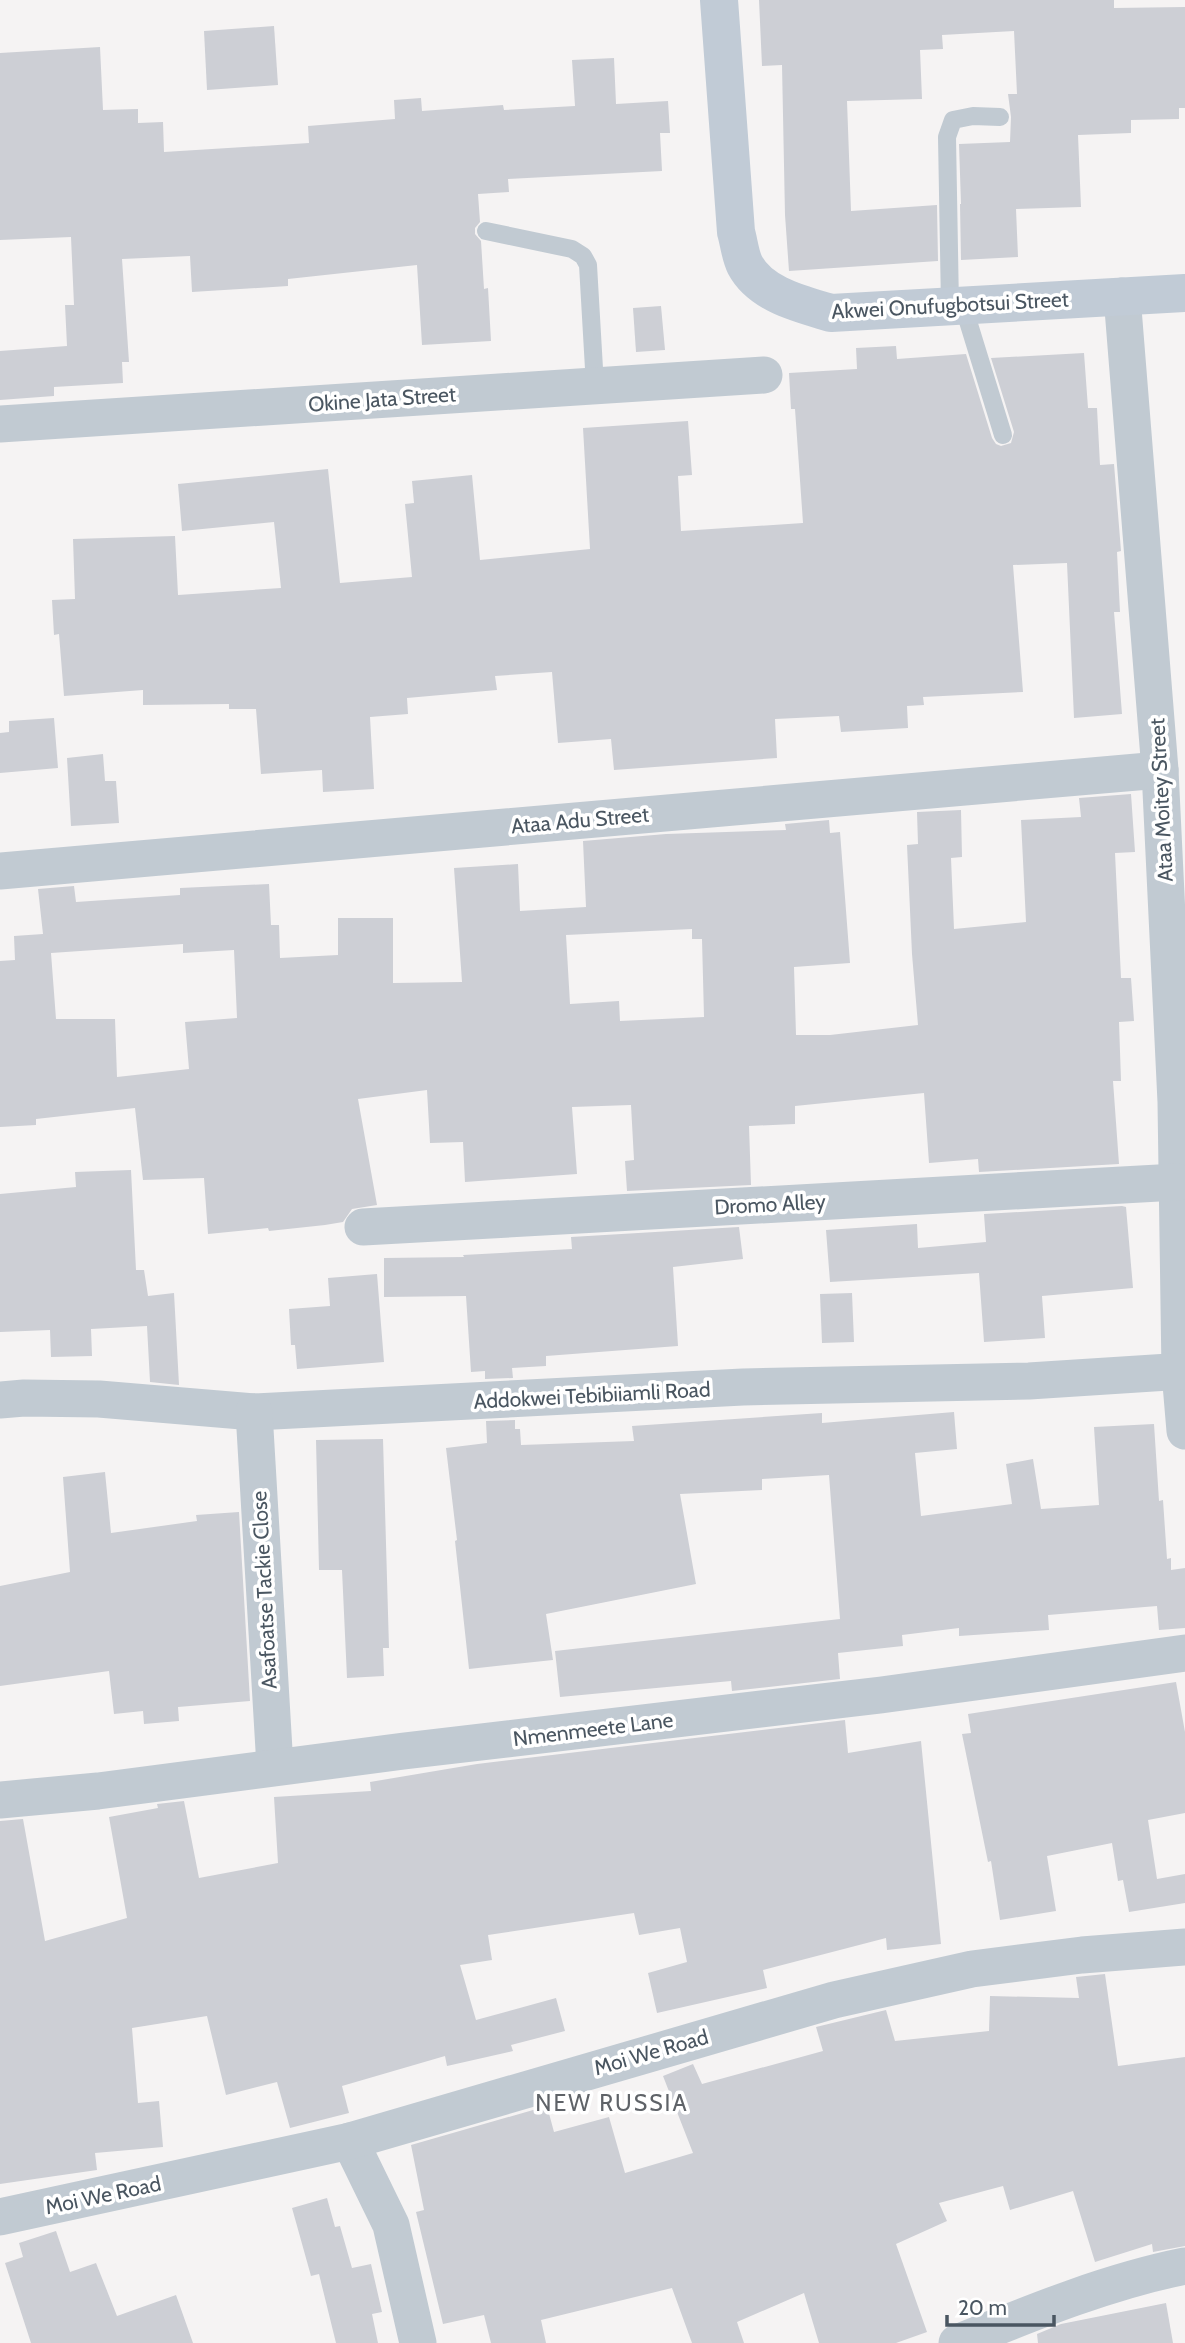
<svg xmlns="http://www.w3.org/2000/svg" width="1185" height="2343" viewBox="0 0 1185 2343" font-family="Cabin,sans-serif">
<style>
.building{fill:#cdcfd5;fill-rule:evenodd}
.lines{fill:none;stroke-linecap:round;stroke-linejoin:round}
.lane{stroke:#c1cad2;stroke-width:18}
.street{stroke:#c1cad2;stroke-width:37}
.secondary{stroke:#c1cbd6;stroke-width:38}
.labels{text-anchor:middle;dominant-baseline:central;stroke-width:7;stroke-linejoin:round;paint-order:stroke}
.street-label{font-size:21px;fill:#4a5661;stroke:#fff}
.neighbourhood-label{font-size:23px;letter-spacing:2px;fill:#5f6368;stroke:#fff}
</style>
<rect width="100%" height="100%" fill="#f5f3f3"/>
<g class="building">
<polygon points="759,0 1114,0 1114,8 1185,7 1185,108 1179,108 1179,119 1131,120 1131,133 1078,135 1081,207 1016,209 1018,257 961,260 960,204 961,204 959,144 1010,142 1011,117 1008,94 1017,94 1014,31 942,35 943,49 920,50 922,99 847,101 851,211 937,205 938,261 789,271 785,215 782,65 762,66"/>
<polygon points="274,26 278,85 207,90 204,31"/>
<polygon points="100,47 103,110 138,109 138,123 163,122 164,152 309,143 308,126 395,119 394,100 421,98 422,111 503,105 504,110 575,106 572,60 614,58 616,104 668,101 670,133 660,133 662,171 508,179 509,192 478,194 480,222 475,228 475,234 481,241 484,289 488,288 491,341 422,345 417,265 288,279 288,286 192,292 190,256 122,259 129,362 122,362 123,383 54,387 54,396 0,400 0,351 67,346 65,305 74,305 71,237 0,240 0,53"/>
<polygon points="661,306 665,350 636,352 633,308"/>
<polygon points="896,346 897,359 966,354 992,438 996,444 1001,446 1011,443 1014,432 991,358 1084,353 1088,408 1097,408 1100,465 1114,464 1121,551 1117,552 1120,612 1114,612 1122,714 1074,718 1067,563 1013,565 1023,692 923,697 924,705 907,706 908,728 841,732 839,716 775,719 777,758 614,770 611,739 558,743 552,672 495,676 497,690 407,698 408,714 370,717 374,789 323,792 322,770 261,774 256,709 229,709 229,704 143,705 143,690 64,696 59,634 54,635 52,600 75,599 73,539 175,536 178,595 281,588 274,522 182,531 178,484 328,469 340,583 412,577 405,504 414,503 412,481 472,475 480,560 590,549 583,428 688,421 692,475 678,476 681,531 803,523 795,409 791,409 789,373 857,369 856,348"/>
<polygon points="54,718 58,768 0,773 0,733 9,732 9,721"/>
<polygon points="103,754 105,781 116,781 119,823 71,826 67,758"/>
<path d="M1131,794L1135,852L1115,853L1121,978H1131L1134,1021L1119,1022L1121,1081H1113L1119,1164L979,1172L978,1159L929,1163L924,1093L795,1106V1124L749,1126L751,1185L627,1191L625,1161L634,1160L631,1105L572,1107L577,1174L465,1182L463,1142L430,1143L427,1090L358,1099L377,1205L352,1209L343,1222L325,1225L269,1231L268,1228L208,1234L204,1178L143,1180L135,1108L36,1119V1125L0,1127V961L15,960L14,936L43,934L38,889L74,886L76,902L180,895V888L269,884L271,925H279L280,958L338,955V918H393V983L462,982L454,868L518,864L520,911L586,907L583,841L666,834L786,830L785,824L829,820L830,833L840,832L850,963L794,967L796,1035H830L918,1025L912,954L907,845L918,844L917,812L961,810L962,857L951,858L954,929L1026,922L1021,820L1081,817L1079,798ZM692,929V939H702L704,1017L620,1021L619,1001L570,1004L566,935ZM183,944V953L234,950L237,1018L185,1022L189,1069L117,1077L115,1019H56L51,953Z"/>
<polygon points="131,1170 136,1270 144,1270 148,1296 174,1293 179,1385 150,1382 147,1326 91,1329 92,1356 51,1357 50,1330 0,1332 0,1194 76,1187 75,1172"/>
<polygon points="1122,1206 1126,1207 1133,1288 1042,1296 1045,1338 984,1342 979,1273 830,1282 826,1230 917,1224 918,1248 986,1242 984,1214"/>
<polygon points="739,1227 743,1259 673,1267 678,1346 546,1356 546,1366 512,1368 513,1378 485,1379 485,1371 471,1372 466,1296 384,1297 384,1258 464,1257 463,1255 572,1249 571,1237"/>
<polygon points="377,1274 384,1362 297,1369 295,1345 291,1345 289,1309 330,1306 328,1278"/>
<polygon points="852,1293 854,1342 822,1343 820,1294"/>
<polygon points="954,1412 957,1449 915,1453 921,1516 1012,1504 1006,1464 1033,1459 1041,1509 1099,1505 1094,1427 1154,1424 1159,1501 1163,1500 1167,1559 1171,1558 1171,1570 1185,1568 1185,1628 1159,1630 1157,1606 1048,1615 1049,1630 959,1636 959,1628 902,1635 903,1646 838,1653 840,1679 732,1691 731,1681 560,1697 555,1651 840,1619 829,1475 762,1479 762,1490 680,1494 696,1584 546,1614 553,1660 469,1669 455,1541 457,1540 446,1448 487,1443 486,1421 515,1420 515,1429 520,1429 521,1445 634,1441 632,1426 822,1413 822,1423"/>
<polygon points="383,1439 389,1648 383,1648 384,1676 347,1678 342,1570 319,1570 316,1440"/>
<polygon points="105,1472 111,1533 197,1521 196,1515 239,1512 250,1701 178,1707 179,1721 144,1724 143,1711 114,1714 109,1671 0,1686 0,1586 70,1572 63,1477"/>
<polygon points="1176,1682 1185,1732 1185,1813 1148,1820 1157,1879 1185,1874 1185,1903 1129,1912 1123,1880 1118,1881 1112,1843 1047,1856 1056,1911 1000,1920 991,1861 988,1862 962,1734 971,1733 968,1714"/>
<polygon points="845,1720 848,1753 921,1741 941,1944 887,1950 886,1938 763,1970 767,1988 657,2013 648,1973 687,1962 680,1928 639,1935 634,1913 488,1935 492,1960 460,1965 476,2020 556,1998 565,2031 511,2045 513,2051 447,2066 445,2056 342,2086 349,2113 290,2128 277,2082 226,2095 207,2016 132,2028 138,2103 159,2101 163,2147 95,2153 97,2170 0,2184 0,1821 23,1819 45,1941 127,1918 109,1817 158,1808 157,1804 184,1801 199,1878 278,1863 274,1797 371,1791 370,1782 477,1764"/>
<polygon points="1105,1974 1118,2066 1185,2057 1185,2246 1153,2252 1152,2244 1095,2262 1073,2191 1010,2210 1003,2186 939,2203 947,2221 896,2244 927,2332 896,2343 819,2343 804,2293 737,2322 744,2343 692,2343 672,2288 541,2320 546,2343 491,2343 484,2315 443,2324 416,2212 424,2210 411,2145 547,2106 554,2132 609,2117 625,2173 693,2153 663,2076 693,2064 702,2084 823,2051 816,2027 886,2010 895,2041 989,2031 990,1996 1079,1998 1076,1977"/>
<polygon points="327,2198 335,2227 340,2226 352,2268 371,2264 382,2312 372,2314 378,2343 336,2343 319,2274 311,2276 292,2208"/>
<polygon points="56,2231 70,2272 96,2263 117,2316 176,2295 193,2343 31,2343 5,2263 23,2257 19,2243"/>
<polygon points="1166,2303 1173,2343 1038,2343 1037,2334 1061,2324"/>
</g>
<g class="lines">
<g class="lane">
<polyline points="486,231 572,249 583,256 588,265 595,386"/>
<polyline points="963,305 1003,435"/>
<polyline points="950,306 947,137 953,120 973,116 1000,117"/>
</g>
<g class="street">
<polyline points="1122,296 1160,770 1176,1102 1180,1372 1185,1431"/>
<polyline points="0,424 764,375"/>
<polyline points="0,871 1160,770"/>
<polyline points="363,1227 1177,1182"/>
<polyline points="0,1400 24,1398 99,1399 254,1412 743,1387 1029,1381 1185,1371"/>
<polyline points="254,1412 275,1767"/>
<polyline points="0,1800 98,1791 404,1751 881,1695 1185,1653"/>
<polyline points="350,2141 391,2225 418,2343"/>
<polyline points="0,2217 350,2141 834,2000 972,1969 1082,1955 1185,1947"/>
<path d="M957,2343C1031,2313 1106,2282 1185,2266"/>
</g>
<path class="secondary" d="M719,0L736,232C739,242 740,255 745,265C761,295 801,304 831,313L1185,293"/>
</g>
<g class="labels">
<g class="street-label">
<text transform="translate(950 305) rotate(-3)">Akwei Onufugbotsui Street</text>
<text transform="translate(382 399) rotate(-4)">Okine Jata Street</text>
<text transform="translate(1161 800) rotate(-93)">Ataa Moitey Street</text>
<text transform="translate(580 820) rotate(-5)">Ataa Adu Street</text>
<text transform="translate(770 1204) rotate(-3)">Dromo Alley</text>
<text transform="translate(592 1395) rotate(-3)">Addokwei Tebibiiamli Road</text>
<text transform="translate(264 1590) rotate(-93)">Asafoatse Tackie Close</text>
<text transform="translate(593 1729) rotate(-7)">Nmenmeete Lane</text>
<text transform="translate(651 2052) rotate(-16)">Moi We Road</text>
<text transform="translate(103 2195) rotate(-12)">Moi We Road</text>
</g>
<g class="neighbourhood-label">
<text x="612" y="2103">NEW RUSSIA</text>
</g>
</g>
<path d="M947 2315v10h107v-10" fill="none" stroke="#4a5661" stroke-width="3.5"/>
<text x="958" y="2315" font-size="21" fill="#4a5661" stroke="#ffffff" stroke-width="5" paint-order="stroke">20 m</text>
</svg>
